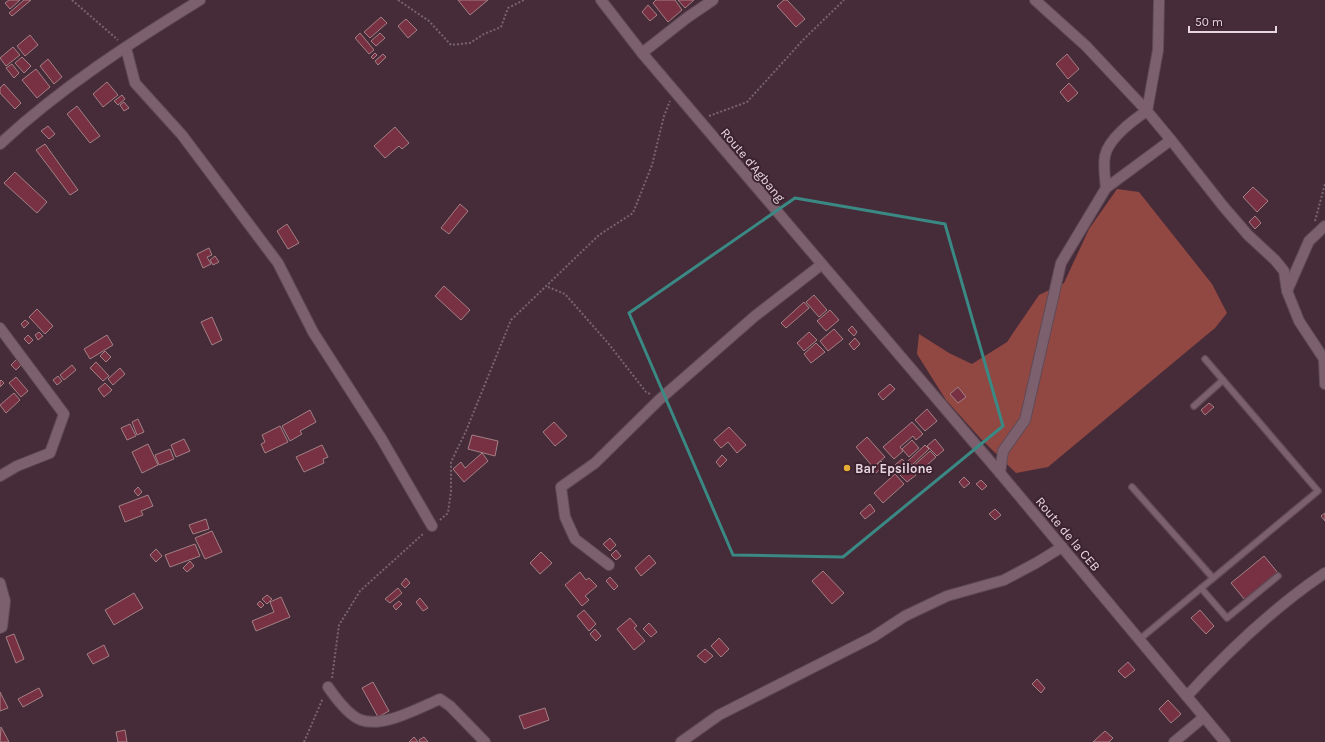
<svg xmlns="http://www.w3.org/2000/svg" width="1325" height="742" viewBox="0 0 1325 742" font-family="Karla,sans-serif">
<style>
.forest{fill:#914842}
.building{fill:#773142;stroke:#a38086}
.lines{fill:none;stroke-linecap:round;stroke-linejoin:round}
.lane-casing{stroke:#604a56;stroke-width:8}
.street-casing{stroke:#604a56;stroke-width:12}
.secondary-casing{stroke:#604a56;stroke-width:12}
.path{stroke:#7a636e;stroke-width:2;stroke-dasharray:2 2;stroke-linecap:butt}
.lane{stroke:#7d606e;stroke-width:5.5}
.street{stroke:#7d606e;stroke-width:10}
.secondary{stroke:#7d606e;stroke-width:10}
.marked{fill:none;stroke:#3a8984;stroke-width:3;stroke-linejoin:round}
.poi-dot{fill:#e5ad36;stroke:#3c222f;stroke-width:1.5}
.labels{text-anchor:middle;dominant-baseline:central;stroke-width:4;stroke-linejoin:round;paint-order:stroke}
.street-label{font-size:13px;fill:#e7d6de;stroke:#3c222f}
.poi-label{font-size:13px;font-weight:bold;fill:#e7d6de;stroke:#3c222f;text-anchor:start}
</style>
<rect width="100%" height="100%" fill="#462c39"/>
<polygon class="forest" points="1117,189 1139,192 1212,284 1227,313 1215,328 1048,467 1016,473 981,439 946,400 917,354 919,334 949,353 972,364 1007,342 1039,295 1064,283 1089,229"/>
<g class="building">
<polygon points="9,0 20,0 10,9 5,3"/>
<polygon points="24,0 31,0 12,16 9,13"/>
<polygon points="458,0 488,0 470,15"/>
<polygon points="656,0 675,0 682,10 668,22 653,3"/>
<polygon points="678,0 694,0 685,8"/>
<polygon points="784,0 787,0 805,19 796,27 777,6"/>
<polygon points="648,5 657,15 650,21 642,12"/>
<polygon points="381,17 387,23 370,38 364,32"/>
<polygon points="406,19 417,30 408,38 398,26"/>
<polygon points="360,33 374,50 369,54 355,38"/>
<polygon points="380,33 385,38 376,46 371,41"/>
<polygon points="30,35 38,45 25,56 17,46"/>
<polygon points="13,47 20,55 6,66 0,58"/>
<polygon points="375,53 377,55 373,59 371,57"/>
<polygon points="383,54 386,57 378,65 375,61"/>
<polygon points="1067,54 1079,69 1068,79 1056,64"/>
<polygon points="22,57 31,66 24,73 15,63"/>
<polygon points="48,59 62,77 54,84 40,66"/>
<polygon points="12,64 19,73 14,78 6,68"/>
<polygon points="36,69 50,87 37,98 22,80"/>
<polygon points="107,82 118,95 103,107 93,94"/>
<polygon points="1069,83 1078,93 1068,102 1060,92"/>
<polygon points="4,84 21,103 15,109 0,93 0,88"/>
<polygon points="122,95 125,99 118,105 114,101"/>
<polygon points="124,102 129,108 124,111 120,105"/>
<polygon points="77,106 100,136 90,143 67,114"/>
<polygon points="48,126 55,134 49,139 41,131"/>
<polygon points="395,127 409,143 402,149 399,146 385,158 374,146"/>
<polygon points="45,144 78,190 70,195 36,150"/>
<polygon points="15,172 47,202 37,213 4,183"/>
<polygon points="1253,187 1268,201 1257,212 1243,197"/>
<polygon points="460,204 468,211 449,234 441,228"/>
<polygon points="1255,216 1261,223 1255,229 1249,222"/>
<polygon points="287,224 299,243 288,249 277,231"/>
<polygon points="209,248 212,255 207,257 211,264 203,268 197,254"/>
<polygon points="215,256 219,262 213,265 210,260"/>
<polygon points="444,286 470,310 461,320 435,296"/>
<polygon points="814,295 827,310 819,317 806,302"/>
<polygon points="804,302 809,308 786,328 781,323"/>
<polygon points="37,309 53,326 45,334 29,317"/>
<polygon points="830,310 839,320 826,331 817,321"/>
<polygon points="212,317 222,340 212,345 201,322"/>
<polygon points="25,320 29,323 24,328 21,324"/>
<polygon points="852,326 857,332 854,336 848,330"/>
<polygon points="834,329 843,339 828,351 820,341"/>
<polygon points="39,332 43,336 38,340 35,335"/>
<polygon points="809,332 817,340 804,351 797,343"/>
<polygon points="28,335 33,340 29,344 24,339"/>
<polygon points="107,335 113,345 90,359 84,349"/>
<polygon points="855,338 860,344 854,350 849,344"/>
<polygon points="816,343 825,352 811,363 804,354"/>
<polygon points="105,351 111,357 106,362 100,356"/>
<polygon points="18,358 23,363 16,370 11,365"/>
<polygon points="96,362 109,376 103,381 90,368"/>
<polygon points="72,365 76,370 64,380 60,375"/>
<polygon points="120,368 125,374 113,385 108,379"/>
<polygon points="58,376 62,381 57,385 53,380"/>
<polygon points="16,377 28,391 21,397 9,383"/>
<polygon points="1,380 4,383 0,387 0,381"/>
<polygon points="105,383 112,390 104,397 98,389"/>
<polygon points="890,384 895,389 883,400 878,394"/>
<polygon points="958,387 966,397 958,403 950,394"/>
<polygon points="14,393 20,400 6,413 0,405"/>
<polygon points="1209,403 1214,407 1205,415 1201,410"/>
<polygon points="927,409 937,421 925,431 915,420"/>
<polygon points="310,410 316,422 300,431 302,434 290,441 282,426"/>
<polygon points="138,419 144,432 137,435 132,422"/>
<polygon points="554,422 567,436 555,446 543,432"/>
<polygon points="912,422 923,434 916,440 913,436 900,447 903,451 894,459 883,447"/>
<polygon points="130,424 136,436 127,440 121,428"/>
<polygon points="280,426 288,442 265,453 261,444 265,442 262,435"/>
<polygon points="729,427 746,445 737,453 728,442 721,448 714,440"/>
<polygon points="472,435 498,441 495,456 468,449"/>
<polygon points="867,437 885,457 873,467 856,447"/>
<polygon points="184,439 190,451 176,457 171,445"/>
<polygon points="935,439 944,450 937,456 927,446"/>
<polygon points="912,440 919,448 909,457 902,449"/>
<polygon points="148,444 158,465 142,473 132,452"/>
<polygon points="322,445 328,457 323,459 324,463 304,472 296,457"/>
<polygon points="925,445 929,449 912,465 908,461"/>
<polygon points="170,449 174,459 159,465 155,455"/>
<polygon points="930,451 936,457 917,474 911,468"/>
<polygon points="482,453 488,461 464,482 453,469 461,462 465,468"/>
<polygon points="722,455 727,460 720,467 716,462"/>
<polygon points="902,459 906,463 899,469 895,465"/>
<polygon points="881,461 885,465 876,473 873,469"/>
<polygon points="907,465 916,475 907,482 898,473"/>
<polygon points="895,474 904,484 883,503 874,493"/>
<polygon points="964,477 970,483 964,488 959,482"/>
<polygon points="981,480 987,486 982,490 976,484"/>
<polygon points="138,487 142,492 138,496 134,491"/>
<polygon points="148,495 153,506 141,511 143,515 125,522 119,506"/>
<polygon points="870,504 875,511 865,519 860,513"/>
<polygon points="995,509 1001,515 995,520 989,514"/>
<polygon points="1325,513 1325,521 1321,516"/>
<polygon points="206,519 209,529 193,534 189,525"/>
<polygon points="212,531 222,552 205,559 195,538"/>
<polygon points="610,538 616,545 610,551 603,544"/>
<polygon points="195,544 200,556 170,567 165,555"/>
<polygon points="156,549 162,556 156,562 150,555"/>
<polygon points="616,550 621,556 616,560 611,555"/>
<polygon points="541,552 552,563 540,574 530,563"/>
<polygon points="649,555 656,563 641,576 635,568"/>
<polygon points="1264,556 1278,573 1245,600 1231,583"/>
<polygon points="190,561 194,566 187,572 183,568"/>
<polygon points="823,571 844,593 832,604 812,581"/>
<polygon points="580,572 586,580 589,578 597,586 585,596 589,600 582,606 565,585"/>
<polygon points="610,577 618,586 614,590 606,581"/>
<polygon points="406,578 410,583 405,588 401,584"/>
<polygon points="398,588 402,593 390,603 385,599"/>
<polygon points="134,593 143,608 114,625 105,610"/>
<polygon points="267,595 272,599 267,604 262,599"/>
<polygon points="281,597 290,617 256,631 252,621 274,612 270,602"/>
<polygon points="420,598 428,608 423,611 416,602"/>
<polygon points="260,601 264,605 261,608 257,604"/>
<polygon points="399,601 402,604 396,610 393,606"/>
<polygon points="584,610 596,624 589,631 577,616"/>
<polygon points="1200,610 1214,626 1206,634 1191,618"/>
<polygon points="630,618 637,626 634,628 645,641 634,650 617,629"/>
<polygon points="649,623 657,632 651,637 643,629"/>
<polygon points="595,629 601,636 596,641 590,634"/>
<polygon points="14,634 24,659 16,663 6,637"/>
<polygon points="719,638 729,649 721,657 711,646"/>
<polygon points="104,645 109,656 93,664 87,654"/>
<polygon points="705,649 713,656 705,663 697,656"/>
<polygon points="1128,662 1135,670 1125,678 1118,671"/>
<polygon points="1037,679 1045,688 1041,693 1032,684"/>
<polygon points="373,682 389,711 378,717 362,688"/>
<polygon points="39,688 43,696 23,707 18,699"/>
<polygon points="0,692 8,708 0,711"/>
<polygon points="1168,700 1181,714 1171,723 1159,709"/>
<polygon points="545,708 549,720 524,729 519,716"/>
<polygon points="1,727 9,742 0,742"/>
<polygon points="125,730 127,742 118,742 116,732"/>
<polygon points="1105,731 1113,738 1109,742 1093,742"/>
<polygon points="414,737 418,742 409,742"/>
<polygon points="424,737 428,742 420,742 419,740"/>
</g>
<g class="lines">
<defs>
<g id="lane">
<polyline points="1194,406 1223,380"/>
<polyline points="1132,487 1213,578"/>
<polyline points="1201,588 1227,618 1278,576"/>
<polyline points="1140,639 1318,491 1205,359"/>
</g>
<g id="street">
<path d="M1035,0L1086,46L1147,111C1133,120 1108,139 1105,156C1103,166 1105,178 1106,188"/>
<polyline points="126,48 135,83 182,135 278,263 313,332 381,438 432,526"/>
<polyline points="642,53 688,17 713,0"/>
<polyline points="1171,140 1223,206 1248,235 1275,260 1284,271 1287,291 1299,321 1324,359 1325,384"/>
<path d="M0,144C60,88 130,43 200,0"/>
<polyline points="1287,291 1309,241 1325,226"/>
<polyline points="0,328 64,414 50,453 17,466 0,476"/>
<polyline points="1000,473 1003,451 1025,420 1061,263 1106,188 1171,140 1147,111 1158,50 1159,0"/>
<polyline points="609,565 575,539 565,517 561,487 595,463 659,400 755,316 821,265"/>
<polyline points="0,583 5,601 2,627 0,628"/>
<path d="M328,687C335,697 349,716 361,720C383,728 419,708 440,699L450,706L485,742"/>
<path d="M1187,696C1229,650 1273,608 1325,573"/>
<polyline points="681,742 719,715 873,637 905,616 947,596 1004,580 1036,563 1062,547"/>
<polyline points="1174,742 1204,717"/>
</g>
<polyline id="secondary" points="601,0 642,53 1000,473 1225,742"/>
</defs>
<use href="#lane" class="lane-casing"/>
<use href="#street" class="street-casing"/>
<use href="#secondary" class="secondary-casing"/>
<g class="path">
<polyline points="72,0 118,40"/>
<polyline points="398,0 429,21 451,45 470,43 484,34 501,27 508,8 524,0"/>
<polyline points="709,116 747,102 803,40 844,0"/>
<polyline points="1315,221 1325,184"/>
<polyline points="548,287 565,294 608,343 646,392 650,394"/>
<polyline points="440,520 448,513 451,491 451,462 466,431 511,320 599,235 633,213 652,165 664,116 670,101"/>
<polyline points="332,678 339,625 360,591 424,533"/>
<polyline points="304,742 323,698"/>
</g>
<use href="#lane" class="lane"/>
<use href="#street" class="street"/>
<use href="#secondary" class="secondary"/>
</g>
<path class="marked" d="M795,198L945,224L1003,426L843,557L733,555L629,313Z"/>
<circle class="poi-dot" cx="847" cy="468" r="4"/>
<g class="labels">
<g class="street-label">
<text transform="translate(753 165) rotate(50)">Route d'Agbang</text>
<text transform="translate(1068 534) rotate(50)">Route de la CEB</text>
</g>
<g class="poi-label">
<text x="855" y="468">Bar Epsilone</text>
</g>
</g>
<path d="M1189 26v6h87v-6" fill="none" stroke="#e7d6de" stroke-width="2"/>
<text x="1195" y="26" font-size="12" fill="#e7d6de" stroke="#3c222f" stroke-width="3" paint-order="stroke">50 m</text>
</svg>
